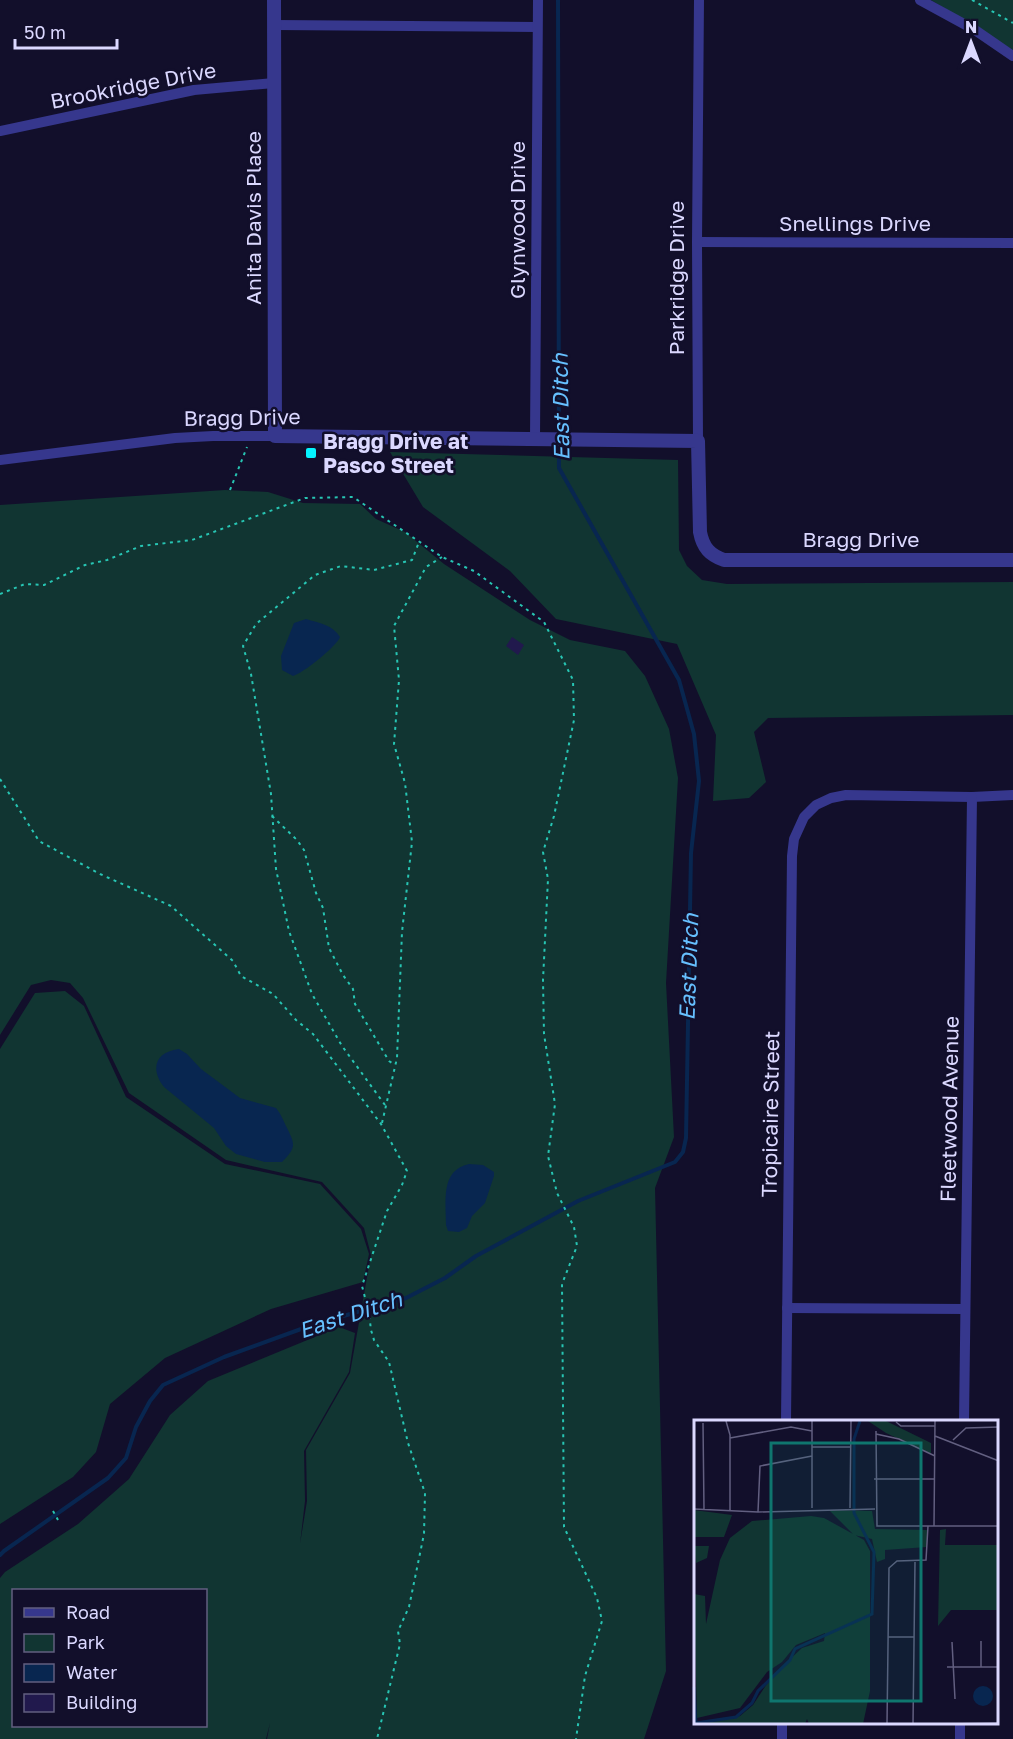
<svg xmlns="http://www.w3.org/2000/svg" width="1013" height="1739" viewBox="0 0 1013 1739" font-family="'Golos Text',sans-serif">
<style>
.green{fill:#113532;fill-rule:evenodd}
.water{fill:#082650}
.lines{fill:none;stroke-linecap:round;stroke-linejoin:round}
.stream{stroke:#082650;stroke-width:4}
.building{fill:#21194d}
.path{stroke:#27c5b3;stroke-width:2;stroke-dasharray:3 4.5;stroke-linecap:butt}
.minor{stroke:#36378d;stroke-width:10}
.tertiary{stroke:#36378d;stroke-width:14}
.poi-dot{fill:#04f3ff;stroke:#120f2b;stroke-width:2}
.labels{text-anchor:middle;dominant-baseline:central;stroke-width:5;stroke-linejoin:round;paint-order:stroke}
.street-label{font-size:21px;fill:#dbd8ff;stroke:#120f2b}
.poi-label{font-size:21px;font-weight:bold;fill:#dbd8ff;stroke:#120f2b;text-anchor:start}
.water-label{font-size:22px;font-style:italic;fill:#66c0ff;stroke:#120f2b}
.inset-river{fill:none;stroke:#082650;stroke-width:3}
.inset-road{fill:none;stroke:#625f80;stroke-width:1.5}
.view{fill:#0f766e;fill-opacity:0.15;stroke:#0f766e;stroke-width:3}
.inset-edge{fill:none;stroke:#dbd8ff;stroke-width:3}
</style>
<rect width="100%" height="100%" fill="#120f2b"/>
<g class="green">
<polygon points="931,0 1013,0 1013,50"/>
<polygon points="390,452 678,460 679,550 687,566 702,580 727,584 1013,582 1013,715 768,718 754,732 766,782 749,798 713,801 716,735 677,644 556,619 510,571 423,507"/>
<path d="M225,490L268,492L303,503L360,504L376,519L405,532L444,564L530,620L570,640L625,651L645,676L669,729L678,778L666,983L674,1137L655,1188L666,1671L644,1739H267L270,1723L266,1739H0V1578L5,1572L78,1524L129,1479L170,1415L208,1381L339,1327L355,1333L349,1372L304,1451L305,1501L300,1544L307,1501L306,1450L350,1373L371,1255L364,1228L322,1182L226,1160L129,1093L83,998L70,983L51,980L31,985L0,1035V505ZM14,1590H206V1726H14Z"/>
<polygon points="65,991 84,1006 126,1097 225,1164 320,1184 361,1229 369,1254 363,1282 271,1309 165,1358 110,1404 96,1452 73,1477 0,1524 0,1049 35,993"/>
</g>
<g class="water">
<path d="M306,619C319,623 333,625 340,637C337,646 302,674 293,676L282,670L281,656L294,623Z"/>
<path d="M179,1049L187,1054L201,1069L240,1098L276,1108C281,1114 283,1120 286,1126C295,1144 297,1147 282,1162H265L236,1154L226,1146L214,1128L164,1087C150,1069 155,1052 179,1049Z"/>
<path d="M469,1164L483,1165L494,1172V1176L485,1203L472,1216L467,1228L459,1232L448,1231L446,1225C446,1202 440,1170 469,1164Z"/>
</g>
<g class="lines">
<polyline class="stream" points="0,1555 4,1551 108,1478 126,1458 136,1427 150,1401 163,1385 224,1357 312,1325 406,1298 445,1278 476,1256 578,1201 675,1162 683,1152 686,1138 691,853 699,781 694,734 679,680 559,468 558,0"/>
</g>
<polygon class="building" points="512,637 524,645 518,655 506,646"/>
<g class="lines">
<g class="path">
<polyline points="972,0 1013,23"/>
<polyline points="230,490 247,447"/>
<polyline points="0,594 25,584 44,585 85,565 107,560 141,546 192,540 305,498 353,497 442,557 474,571 544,622 573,680 574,720 554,816 543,852 548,879 543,980 544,1034 555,1104 548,1156 557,1193 574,1227 577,1246 562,1284 564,1527 597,1598 602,1621 585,1676 576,1739"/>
<polyline points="0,779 39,841 100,874 171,906 233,961 241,976 273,994 296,1020 313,1034 381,1124 407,1171 402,1185 387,1211 362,1286 369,1313 371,1330 374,1340 389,1362 408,1443 425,1493 424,1534 409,1607 398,1631 400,1644 377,1739"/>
<polyline points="272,816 297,840 304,850 316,893 323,908 329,948 343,975 353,989 355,1004 389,1061 395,1065"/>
<polyline points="385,1105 342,1046 312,994 289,931 276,869 271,794 251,674 243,646 256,624 315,575 341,566 374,570 412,560 419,542"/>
<polyline points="382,1123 397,1058 402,932 412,842 405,783 394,744 399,680 394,626 426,567 442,557"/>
<polyline points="53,1511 58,1520"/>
</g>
<g class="minor">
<polyline points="920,0 975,30 1013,56"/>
<polyline points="274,25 537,27"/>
<polyline points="0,131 194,90 274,83"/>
<polyline points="697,242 1013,243"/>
<polyline points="535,439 538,0"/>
<polyline points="698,441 697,242 699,0"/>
<polyline points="0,460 175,438 213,436 275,436"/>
<polyline points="787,1308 965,1309"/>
<polyline points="786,1421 792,856 794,839 804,817 816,805 831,798 846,795 972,797 1013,795"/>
<polyline points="964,1421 972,797"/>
<polyline points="782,1739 782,1722"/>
<polyline points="960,1739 960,1722"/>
</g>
<path class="tertiary" d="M274,0L275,436L698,441L700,532C703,548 710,555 724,560H1013"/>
</g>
<rect class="poi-dot" x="305" y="447" width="12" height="12" rx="3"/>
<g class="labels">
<g class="street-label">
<text transform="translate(133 85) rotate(-11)">Brookridge Drive</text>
<text transform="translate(253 218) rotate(-90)">Anita Davis Place</text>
<text transform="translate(517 220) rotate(-90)">Glynwood Drive</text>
<text x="855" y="223">Snellings Drive</text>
<text transform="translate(676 278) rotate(-90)">Parkridge Drive</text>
<text transform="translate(242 417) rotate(-1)">Bragg Drive</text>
<text x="861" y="539">Bragg Drive</text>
<text transform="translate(949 1109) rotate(-89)">Fleetwood Avenue</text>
<text transform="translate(770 1114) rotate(-89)">Tropicaire Street</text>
</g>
<g class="poi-label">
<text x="323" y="441">Bragg Drive at<tspan x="323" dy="24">Pasco Street</tspan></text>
</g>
<g class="water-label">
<text transform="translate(560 407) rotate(-91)">East Ditch</text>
<text transform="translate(688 967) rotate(-88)">East Ditch</text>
<text transform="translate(350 1314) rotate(-18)">East Ditch</text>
</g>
</g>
<g transform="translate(694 1420)">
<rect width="304" height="304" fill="#120f2b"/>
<path d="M174,1H192L237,23V34L192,13ZM0,90L38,95L30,117H0ZM135,90L178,91L181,109L234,110L233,127L191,130V139L183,142L178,119L160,115ZM117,96L130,98L170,120L176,131V271L169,304H115L113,299L111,304H7L46,296L59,285L78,256L108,228L130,221L131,213L102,225L88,242L73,252L46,288L3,298L0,174L11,176L12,204L26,140L36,118L58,101ZM252,109L251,125H304V190H257L244,206L246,110ZM0,126H15L13,138L2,143Z" fill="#113532"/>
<path d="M279 276a10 10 0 1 1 20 0a10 10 0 1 1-20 0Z" fill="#082650"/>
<path class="inset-river" d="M0,267L2,303L42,297L58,283L64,271L96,240L101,229L178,194L180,132L160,93V19L166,1"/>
<path class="inset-road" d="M32,1L36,15V91M118,1V88M202,2L207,6H241M9,3L10,90M182,11L183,106H305M182,14L205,19L241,36M241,16L305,41M36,18L97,7L118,11M259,20L272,8L305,7M118,27H157M180,59H241M156,88L157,1M0,89L64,92L181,89M64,92L66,46L118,36M240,106L241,1M194,217H220M287,221V247M258,222L261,279M253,247H305M193,304L195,148L203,141L232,140L234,106M219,304L221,142M255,304L305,303"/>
<path class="view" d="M77,23H227V281H77Z"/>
<rect width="304" height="304" class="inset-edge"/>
</g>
<rect x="12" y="1589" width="195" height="138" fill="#120f2b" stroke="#625f80" stroke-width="1.5"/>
<rect x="24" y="1608" width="30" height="9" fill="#36378d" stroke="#625f80" stroke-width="1.5"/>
<text x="66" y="1619" font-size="18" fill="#dbd8ff">Road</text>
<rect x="24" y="1634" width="30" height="18" fill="#113532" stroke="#625f80" stroke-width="1.5"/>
<text x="66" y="1649" font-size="18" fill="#dbd8ff">Park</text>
<rect x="24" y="1664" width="30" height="18" fill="#082650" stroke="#625f80" stroke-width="1.5"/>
<text x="66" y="1679" font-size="18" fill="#dbd8ff">Water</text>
<rect x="24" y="1694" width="30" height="18" fill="#21194d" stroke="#625f80" stroke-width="1.5"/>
<text x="66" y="1709" font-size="18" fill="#dbd8ff">Building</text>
<g transform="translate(971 42)" stroke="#120f2b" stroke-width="4.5" paint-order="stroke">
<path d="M0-4.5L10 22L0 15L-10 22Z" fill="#dbd8ff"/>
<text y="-9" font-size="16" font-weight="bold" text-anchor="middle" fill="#dbd8ff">N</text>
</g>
<path d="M15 39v9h102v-9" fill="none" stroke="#dbd8ff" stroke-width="3"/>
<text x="24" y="39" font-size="18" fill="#dbd8ff" stroke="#120f2b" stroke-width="4.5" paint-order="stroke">50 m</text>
</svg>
